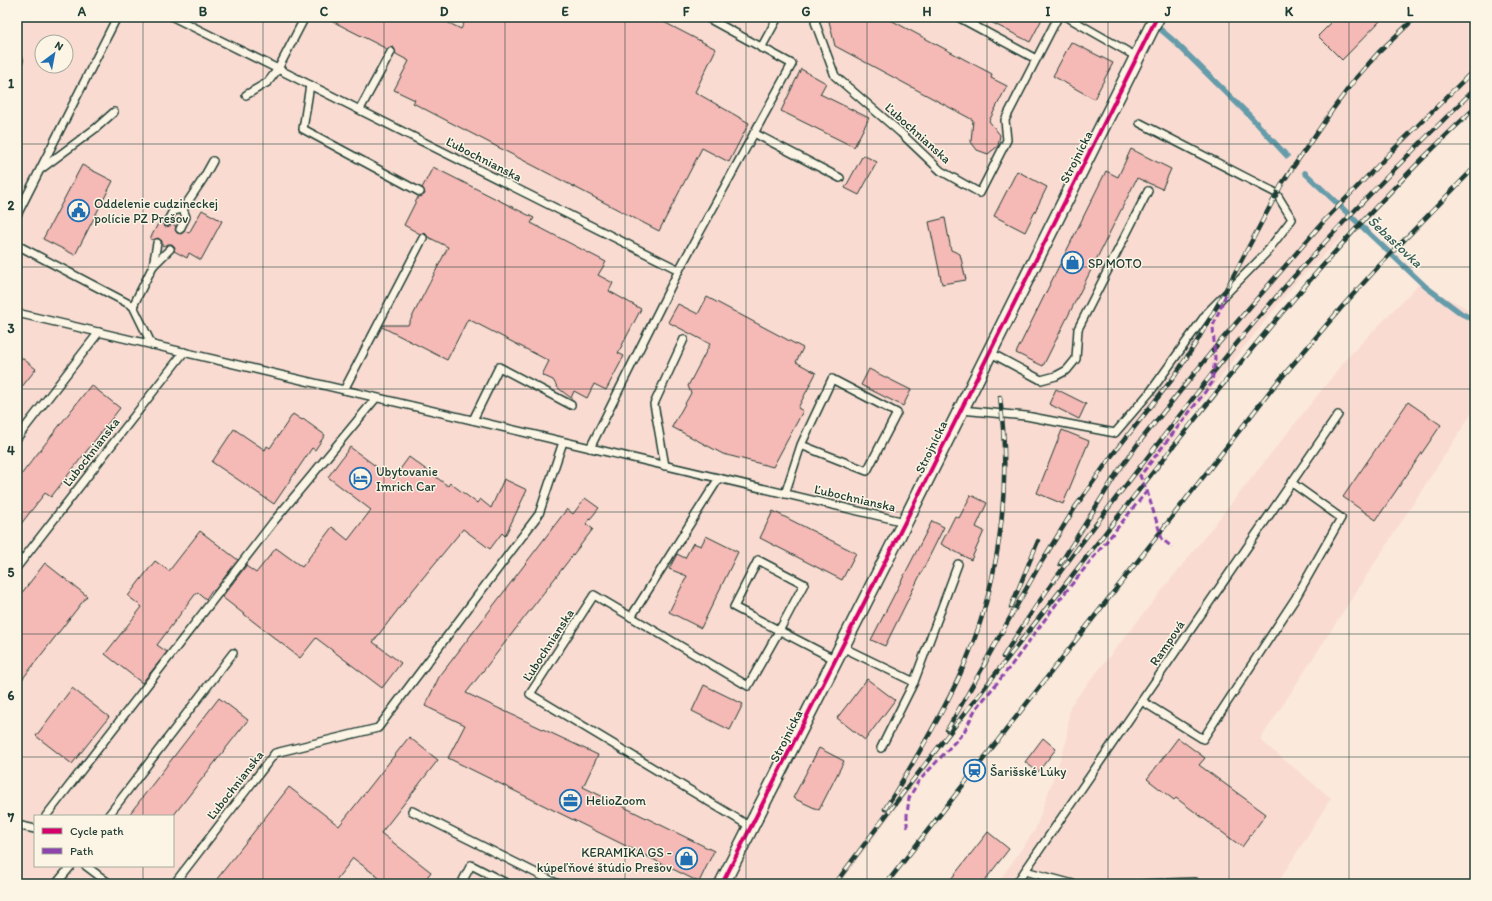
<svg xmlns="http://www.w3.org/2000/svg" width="1492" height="901" viewBox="0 0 1492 901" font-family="Itim,sans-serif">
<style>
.built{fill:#f9dbd1;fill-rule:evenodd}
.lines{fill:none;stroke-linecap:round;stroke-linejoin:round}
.stream{stroke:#669caa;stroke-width:5.5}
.building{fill:#f5b9b6;stroke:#1f3d34}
.lane-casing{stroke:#1f3d34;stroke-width:10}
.street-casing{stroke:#1f3d34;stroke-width:17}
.lane{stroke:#fcf5e5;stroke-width:7}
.street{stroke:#fcf5e5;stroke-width:14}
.rail-casing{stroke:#1f3d34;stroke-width:4.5}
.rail{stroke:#fcf5e5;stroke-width:3;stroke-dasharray:9;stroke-linecap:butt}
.quiet{stroke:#8e44ad;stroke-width:3;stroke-dasharray:6 3;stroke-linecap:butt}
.cycleway-casing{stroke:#fcf5e5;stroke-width:6}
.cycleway{stroke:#d6006c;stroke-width:4}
.grid{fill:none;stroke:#1f3d34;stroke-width:1;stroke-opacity:0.55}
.labels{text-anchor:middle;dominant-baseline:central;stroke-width:3;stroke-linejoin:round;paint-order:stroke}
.street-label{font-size:13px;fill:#1f3d34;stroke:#fcf5e5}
.poi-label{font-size:13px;fill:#1f3d34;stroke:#fcf5e5;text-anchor:start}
.water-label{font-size:14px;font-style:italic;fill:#375d5b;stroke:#fcf5e5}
.neatline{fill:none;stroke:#1f3d34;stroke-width:1.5}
.grid-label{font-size:13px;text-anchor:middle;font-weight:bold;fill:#1f3d34}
</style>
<rect width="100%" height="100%" fill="#fbe9dc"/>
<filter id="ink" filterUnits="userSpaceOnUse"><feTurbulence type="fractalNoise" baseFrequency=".025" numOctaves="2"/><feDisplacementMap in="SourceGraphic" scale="8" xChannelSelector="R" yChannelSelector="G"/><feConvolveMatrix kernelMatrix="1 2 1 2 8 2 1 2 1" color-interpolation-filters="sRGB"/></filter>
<g filter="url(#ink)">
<g class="built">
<path d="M17,17H1475V109L1297,281L1211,389L839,884H17ZM42,42H66V66H42ZM35,816H173V866H35Z"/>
<polygon points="1420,283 1475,313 1475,408 1260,740 1331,798 1277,884 997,884 1035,830 1066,743 1070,706 1348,357"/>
</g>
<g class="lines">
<g class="stream">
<polyline points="1146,17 1174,41 1250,116 1287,156"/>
<polyline points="1305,173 1426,287 1462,314 1475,320"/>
</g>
</g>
<g class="building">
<polygon points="324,17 437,17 461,29 467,17 654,17 716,49 695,92 749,123 729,162 702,148 659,231 413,103 415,100 394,90 409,61 396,54 395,50 393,47 389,48 387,49"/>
<polygon points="828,17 885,17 992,74 991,78 1007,86 989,121 1000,135 998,146 988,154 977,150 971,142 973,120 835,46"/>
<polygon points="981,17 1043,17 1030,42"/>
<polygon points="1337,17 1384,17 1342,60 1318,36"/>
<polygon points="1071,42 1113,63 1094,99 1053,76"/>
<polygon points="801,69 826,83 820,94 869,118 854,147 781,111"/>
<polygon points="1131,149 1171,169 1162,189 1137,178 1043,366 1016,353 1106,171 1118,177"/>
<polygon points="863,155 877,162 859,195 845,188"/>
<polygon points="82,165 113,181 75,255 43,239"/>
<polygon points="433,167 534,218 531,223 606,262 598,275 613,283 609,291 641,309 618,353 624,356 606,390 594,384 587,398 574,391 571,398 558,388 553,380 542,375 549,361 468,319 447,360 382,327 384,325 408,325 448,247 428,237 425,233 420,234 404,225 418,197 422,196 425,194 424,190 422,188"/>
<polygon points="1017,171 1047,187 1025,232 994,216"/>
<polygon points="202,210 222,221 201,260 189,253 187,258 174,251 175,247 172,244 168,244 165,246 162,245 162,241 158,238 153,240 150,239 161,218 163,219 163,224 165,227 169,226 172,224 176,226 175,230 177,233 181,234 185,231 189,233"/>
<polygon points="945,218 951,250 960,254 966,280 942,284 929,222"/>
<polygon points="707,297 803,348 796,362 816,373 798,408 803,411 773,467 723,454 672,427 691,393 688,386 710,344 668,322 678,304 698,314"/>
<polygon points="17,354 36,369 17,393"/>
<polygon points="869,369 911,390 903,406 861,385"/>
<polygon points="91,385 120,408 51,497 45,493 17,529 17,480"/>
<polygon points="1056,389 1086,404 1079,419 1049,404"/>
<polygon points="1408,402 1441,425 1376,520 1343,497"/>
<polygon points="293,414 302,420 303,419 325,435 315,450 312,448 274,504 212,462 234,429 265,450 267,446 270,448"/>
<polygon points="1062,430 1089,441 1063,504 1037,493"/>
<polygon points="350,447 393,479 409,457 448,486 450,483 477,503 480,499 491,508 504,479 527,490 505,536 502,533 490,549 463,529 413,590 373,642 401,663 382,688 316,638 300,658 222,597 246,566 256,573 276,548 302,567 332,527 348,540 371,510 328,477"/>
<polygon points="971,495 987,503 976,527 984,531 971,560 941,544 955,516 959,518"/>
<polygon points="585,498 599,508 586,524 593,529 466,693 598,755 583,787 714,851 699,882 448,758 465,725 425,706 439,677 567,509 573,514"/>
<polygon points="773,511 856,553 842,580 760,538"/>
<polygon points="932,521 944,527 885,646 871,640"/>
<polygon points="200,531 238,560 214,591 212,590 206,599 197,592 157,645 167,652 142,683 105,654 142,607 128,596 155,561 169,571"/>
<polygon points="706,536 738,552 701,628 669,612 687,576 669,569 677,554 685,558 693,543 701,546"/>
<polygon points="45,563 87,596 17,686 17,599"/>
<polygon points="867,679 895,700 865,740 837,718"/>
<polygon points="704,685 743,704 730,730 692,711"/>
<polygon points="72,688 109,717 72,764 36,736"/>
<polygon points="219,698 248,720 173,816 128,816"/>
<polygon points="409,737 438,760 381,833 431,872 422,884 387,884 353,858 333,884 213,884 289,787 339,826"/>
<polygon points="1043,738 1056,749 1038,772 1025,762"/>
<polygon points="1178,738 1205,758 1199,765 1266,814 1242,847 1176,798 1174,800 1147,779"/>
<polygon points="819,748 844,761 819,810 793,798"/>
<polygon points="988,832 1009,849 982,884 947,884"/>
</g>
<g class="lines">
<defs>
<g id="lane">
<polyline points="173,17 278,69 305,17"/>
<polyline points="818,17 815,22 835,76 901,133 941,171 980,193 1007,140 1005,120 1058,17"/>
<polyline points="958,17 1036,59"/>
<polyline points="1067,17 1137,57"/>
<polyline points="761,48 778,17"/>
<polyline points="17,59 19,60 17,63"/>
<polyline points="310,85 303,129 420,192"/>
<polyline points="246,95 268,82 278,69 679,270"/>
<polyline points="360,109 391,52"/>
<polyline points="754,133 840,178"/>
<polyline points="41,169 96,128 114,112"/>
<polyline points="17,215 117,17"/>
<polyline points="167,222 173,211 183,209 203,179 213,161"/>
<polyline points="180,229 186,217 183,209"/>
<polyline points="17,245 133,306 152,345"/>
<polyline points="153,266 170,249"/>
<polyline points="133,306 153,266 157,243"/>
<polyline points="17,313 905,522"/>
<polyline points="989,352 1041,380 1056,376 1067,370 1076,359 1078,329 1148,191"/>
<polyline points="344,390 423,238"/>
<polyline points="961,410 1026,416 1115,433 1151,391 1207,313 1266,253 1292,219 1276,193 1140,123"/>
<polyline points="473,420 499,367 571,405"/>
<polyline points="17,438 99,332"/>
<polyline points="590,448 679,270 792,64 706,17"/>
<polyline points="665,466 654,404 684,339"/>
<polyline points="785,494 801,445 832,379 897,413 867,471 801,445"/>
<polyline points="17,567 184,352"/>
<polyline points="631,617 719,478"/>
<polyline points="842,647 914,682 958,564"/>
<polyline points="1142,701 1203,739 1295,599 1341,518 1292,483"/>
<polyline points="881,748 914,682"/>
<polyline points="412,811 558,884"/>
<polyline points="46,816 274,521 376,398"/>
<polyline points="108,816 233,653"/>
<polyline points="17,825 35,829"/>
<polyline points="751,827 530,694 594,595 748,686 779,631 804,584 758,560 734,607 836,660"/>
<polyline points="86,866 110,884"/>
<polyline points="1025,871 1073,884"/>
<polyline points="56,884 71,866"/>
<polyline points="174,884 275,753 378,728 539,514 563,442"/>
<polyline points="461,884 471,865 508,884"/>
<polyline points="1016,884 1338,415"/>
<polyline points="1144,884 1195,882"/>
</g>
<polyline id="street" points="722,884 905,522 1157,17"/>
</defs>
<use href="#lane" class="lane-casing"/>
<use href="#street" class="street-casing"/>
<use href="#lane" class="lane"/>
<use href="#street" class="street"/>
<defs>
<g id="rail">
<polyline points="1060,564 1117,473 1137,445 1218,344 1324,221 1396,147 1475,69"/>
<polyline points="1011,607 1038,541"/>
<path d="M1003,657C1044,590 1092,529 1140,467C1181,414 1221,360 1265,310C1331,232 1402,160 1475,89"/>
<polyline points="984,664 1039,566 1076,506 1113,454 1174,377 1196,343 1222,297 1283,182 1333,109 1356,78 1379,52 1416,17"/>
<polyline points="947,730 987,660"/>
<path d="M885,809C911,767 937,724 958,679C999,591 1012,493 1000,397"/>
<path d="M835,884C916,773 1003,665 1088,555C1210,399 1329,244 1475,108"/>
<polyline points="886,884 1271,390 1341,308 1377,268 1475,167"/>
</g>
</defs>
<use href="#rail" class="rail-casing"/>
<use href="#rail" class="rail"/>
<g class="quiet">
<polyline points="1147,491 1162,539 1172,547"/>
<polyline points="907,828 907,815 909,798 918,782 964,732 975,710 1010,667 1060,599 1147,491 1140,476 1212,383 1215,358 1213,326 1226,294"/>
</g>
<defs>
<polyline id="cycleway" points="722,884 905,522 1157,17"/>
</defs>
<use href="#cycleway" class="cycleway-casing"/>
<use href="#cycleway" class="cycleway"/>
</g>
</g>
<path class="grid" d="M143,17V816M263,17V884M384,17V884M505,17V884M625,17V884M746,17V884M867,17V884M987,17V884M1108,17V884M1229,17V884M1349,17V884M17,144H1475M17,267H1475M17,389H1475M17,512H1475M17,634H1475M17,757H1475M143,866V884"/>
<defs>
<symbol id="civic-ring" viewBox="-11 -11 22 22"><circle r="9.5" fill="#fcf5e5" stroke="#1f6fb2" stroke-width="1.5"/><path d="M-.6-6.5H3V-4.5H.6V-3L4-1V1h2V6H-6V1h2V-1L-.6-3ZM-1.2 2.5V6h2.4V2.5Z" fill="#1f6fb2"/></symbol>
<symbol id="shop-ring" viewBox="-11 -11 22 22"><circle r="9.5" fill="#fcf5e5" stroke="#1f6fb2" stroke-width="1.5"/><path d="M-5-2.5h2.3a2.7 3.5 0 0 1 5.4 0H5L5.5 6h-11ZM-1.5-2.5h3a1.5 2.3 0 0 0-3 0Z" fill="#1f6fb2"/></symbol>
<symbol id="hotel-ring" viewBox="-11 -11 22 22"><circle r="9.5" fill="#fcf5e5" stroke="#1f6fb2" stroke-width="1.5"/><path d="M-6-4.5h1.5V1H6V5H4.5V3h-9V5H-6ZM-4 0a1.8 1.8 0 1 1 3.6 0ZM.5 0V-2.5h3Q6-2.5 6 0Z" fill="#1f6fb2"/></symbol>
<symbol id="station-ring" viewBox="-11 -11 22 22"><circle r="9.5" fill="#fcf5e5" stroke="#1f6fb2" stroke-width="1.5"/><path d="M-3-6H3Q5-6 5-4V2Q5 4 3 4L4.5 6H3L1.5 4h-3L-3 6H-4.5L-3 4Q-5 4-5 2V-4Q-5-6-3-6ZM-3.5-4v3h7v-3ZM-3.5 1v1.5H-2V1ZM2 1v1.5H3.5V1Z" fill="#1f6fb2"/></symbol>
<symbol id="office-ring" viewBox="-11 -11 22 22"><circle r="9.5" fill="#fcf5e5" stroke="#1f6fb2" stroke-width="1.5"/><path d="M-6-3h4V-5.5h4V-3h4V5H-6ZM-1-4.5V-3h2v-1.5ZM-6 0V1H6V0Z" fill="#1f6fb2"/></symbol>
</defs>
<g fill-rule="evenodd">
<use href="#civic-ring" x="66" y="198" width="25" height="25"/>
<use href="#shop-ring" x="1060" y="250" width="25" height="25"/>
<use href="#hotel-ring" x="348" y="466" width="25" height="25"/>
<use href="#station-ring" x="962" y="758" width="25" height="25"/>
<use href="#office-ring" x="558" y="788" width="25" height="25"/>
<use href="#shop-ring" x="674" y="846" width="25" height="25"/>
</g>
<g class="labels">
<g class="street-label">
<text transform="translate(918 133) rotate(42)">Ľubochnianska</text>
<text transform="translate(1076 157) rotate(-63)">Strojnícka</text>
<text transform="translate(484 159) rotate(27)">Ľubochnianska</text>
<text transform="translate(931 447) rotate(-64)">Strojnícka</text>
<text transform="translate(91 452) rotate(-52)">Ľubochnianska</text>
<text transform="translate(855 498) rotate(13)">Ľubochnianska</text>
<text transform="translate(1167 643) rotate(-56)">Rampová</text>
<text transform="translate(548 645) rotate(-57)">Ľubochnianska</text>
<text transform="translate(786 736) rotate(-63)">Strojnícka</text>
<text transform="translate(235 785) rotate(-52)">Ľubochnianska</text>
</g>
<g class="poi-label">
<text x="94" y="203">Oddelenie cudzineckej<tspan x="94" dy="15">polície PZ Prešov</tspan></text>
<text x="1088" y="263">SP MOTO</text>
<text x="376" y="471">Ubytovanie<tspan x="376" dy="15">Imrich Car</tspan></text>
<text x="990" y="771">Šarišské Lúky</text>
<text x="586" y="800">HelioZoom</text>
<text x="672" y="852" text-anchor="end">KERAMIKA GS -<tspan x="672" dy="15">kúpeľňové štúdio Prešov</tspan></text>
</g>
<g class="water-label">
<text transform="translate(1395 242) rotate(43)">Šebastovka</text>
</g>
</g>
<rect width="1492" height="901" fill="none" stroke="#fcf5e5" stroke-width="44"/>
<rect x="34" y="815" width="140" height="52" fill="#fcf5e5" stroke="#a4ab9e"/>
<rect x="42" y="828" width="20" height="6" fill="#d6006c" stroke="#a4ab9e"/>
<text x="70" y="835" font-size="12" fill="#1f3d34">Cycle path</text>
<rect x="42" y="848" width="20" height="6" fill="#8e44ad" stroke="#a4ab9e"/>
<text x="70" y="855" font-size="12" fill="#1f3d34">Path</text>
<g transform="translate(54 54) rotate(32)"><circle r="19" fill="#fcf5e5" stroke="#a4ab9e"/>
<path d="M0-3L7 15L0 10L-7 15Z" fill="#1f6fb2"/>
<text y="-6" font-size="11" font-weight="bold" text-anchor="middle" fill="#1f3d34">N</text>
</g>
<rect x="22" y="22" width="1448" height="857" class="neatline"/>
<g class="grid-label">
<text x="82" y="16">A</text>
<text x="203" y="16">B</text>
<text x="324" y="16">C</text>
<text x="444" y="16">D</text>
<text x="565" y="16">E</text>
<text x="686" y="16">F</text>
<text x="806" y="16">G</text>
<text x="927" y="16">H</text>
<text x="1048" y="16">I</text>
<text x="1168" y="16">J</text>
<text x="1289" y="16">K</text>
<text x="1410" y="16">L</text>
<text x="11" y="88">1</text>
<text x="11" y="210">2</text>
<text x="11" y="333">3</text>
<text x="11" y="455">4</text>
<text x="11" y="577">5</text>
<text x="11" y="700">6</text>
<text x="11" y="822">7</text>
</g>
</svg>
